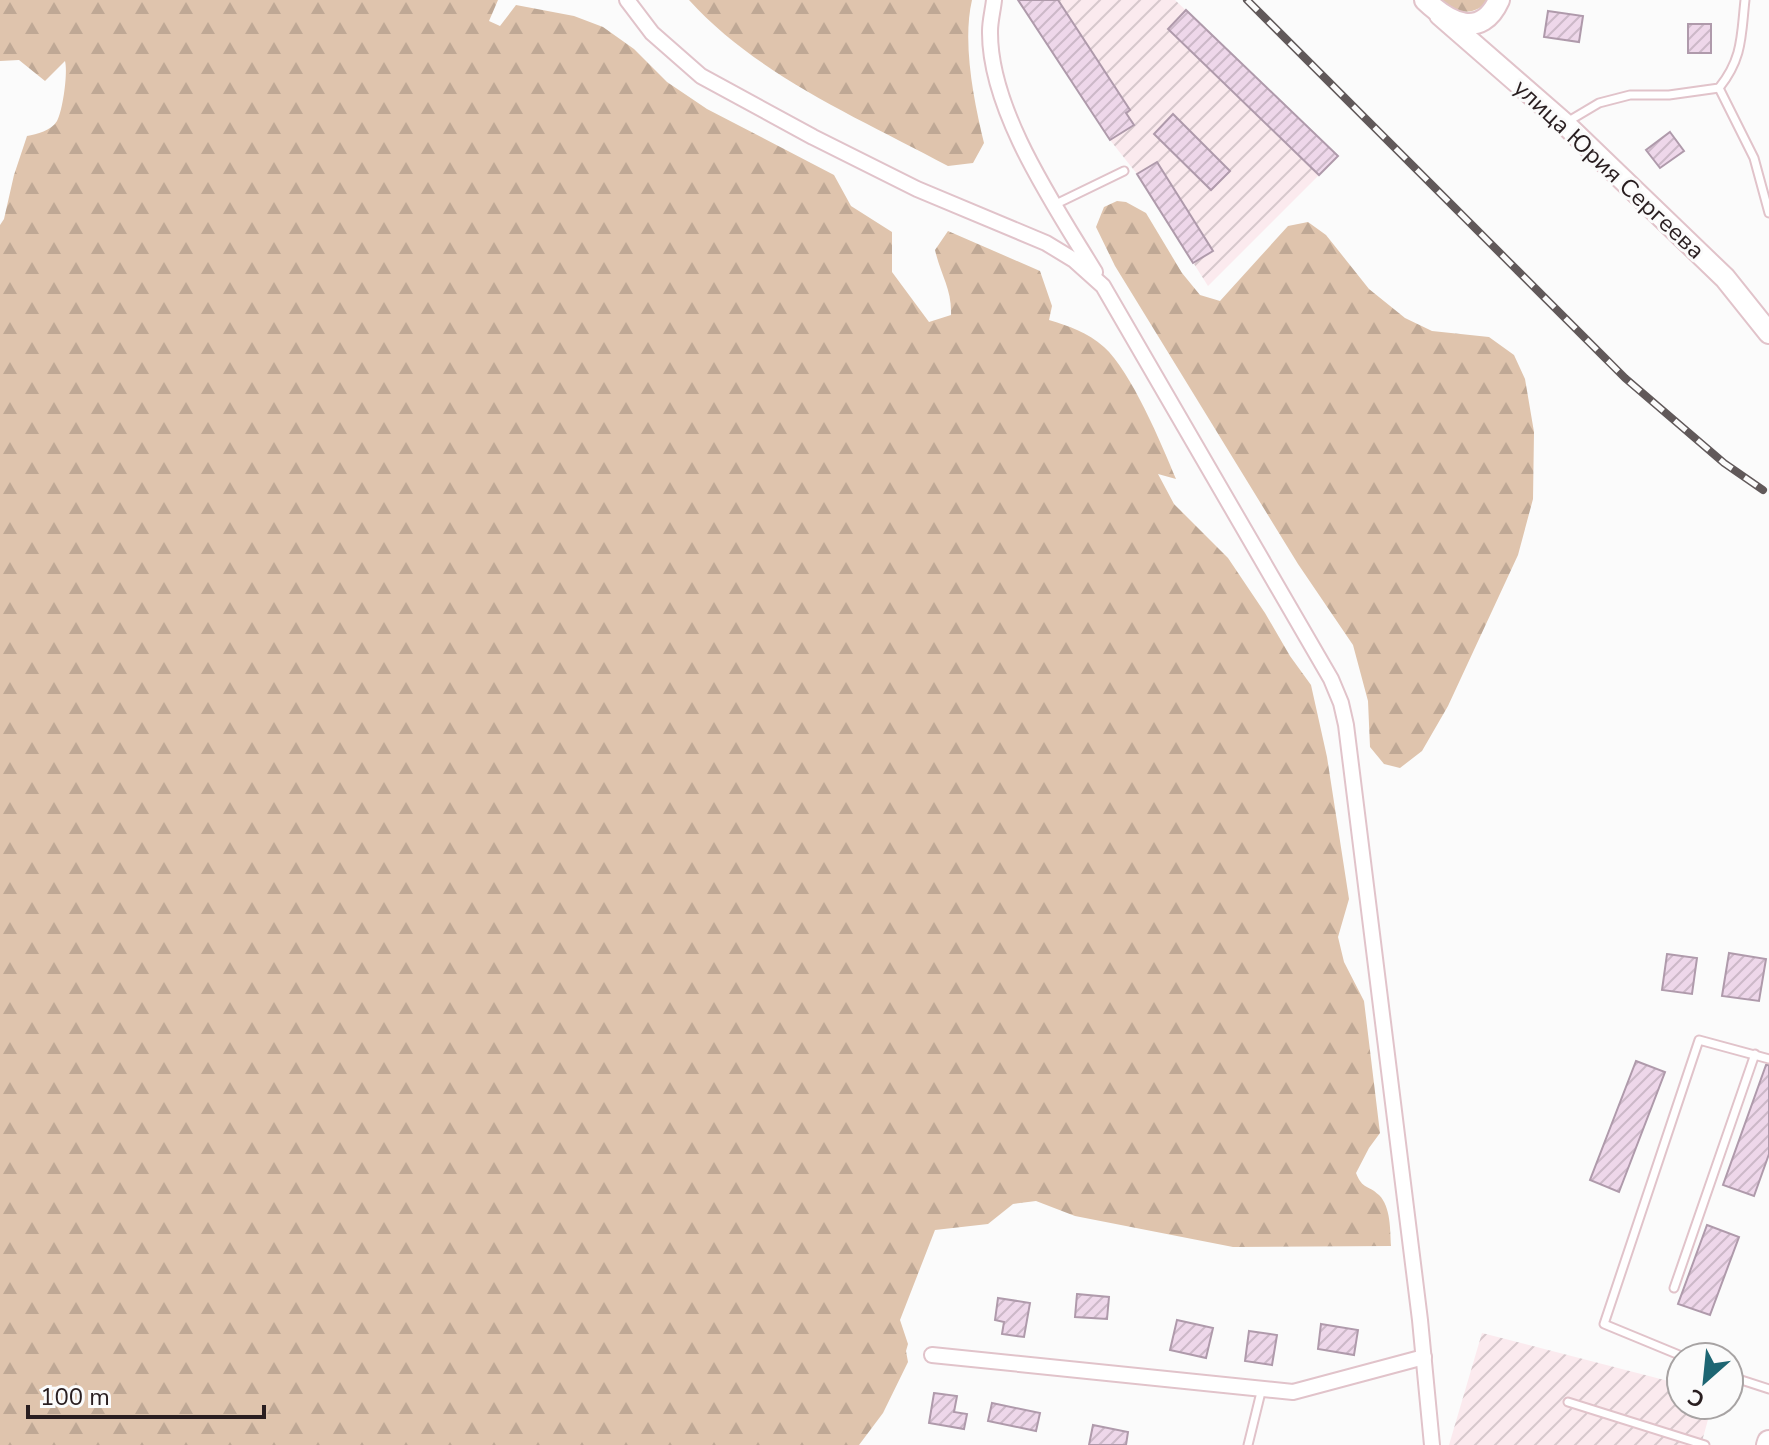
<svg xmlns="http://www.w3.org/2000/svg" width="1769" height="1445" viewBox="0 0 1769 1445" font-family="'Nunito Sans',sans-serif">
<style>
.industrial{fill:url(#industrial-furrows)}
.forest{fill:url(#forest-firs)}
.building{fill:url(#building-hatch);stroke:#af9aab;stroke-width:2}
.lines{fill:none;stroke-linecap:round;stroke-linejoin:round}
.lane-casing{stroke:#e1c3ca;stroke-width:11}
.street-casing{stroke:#e1c3ca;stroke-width:18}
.secondary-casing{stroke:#e1c3ca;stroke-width:24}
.primary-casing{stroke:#e1c3ca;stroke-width:26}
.lane{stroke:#fff;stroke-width:7}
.street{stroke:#fff;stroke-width:14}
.secondary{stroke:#fff;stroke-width:20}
.primary{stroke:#fff;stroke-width:22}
.rail-casing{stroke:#61595a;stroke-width:8}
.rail{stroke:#fbfbfb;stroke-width:5;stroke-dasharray:15;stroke-linecap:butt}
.labels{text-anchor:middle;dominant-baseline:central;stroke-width:6;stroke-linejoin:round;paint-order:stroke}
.street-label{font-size:24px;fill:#291e20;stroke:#fbfbfb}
</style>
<defs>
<pattern id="industrial-furrows" width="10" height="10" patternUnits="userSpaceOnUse" patternTransform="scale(2)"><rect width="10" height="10" fill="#fbeaee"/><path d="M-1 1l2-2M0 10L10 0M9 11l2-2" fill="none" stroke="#d7c8cc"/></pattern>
<pattern id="forest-firs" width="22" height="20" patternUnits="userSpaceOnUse" patternTransform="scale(2)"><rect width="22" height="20" fill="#dfc4ad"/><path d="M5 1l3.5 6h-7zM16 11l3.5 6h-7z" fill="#bfa895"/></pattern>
<pattern id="building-hatch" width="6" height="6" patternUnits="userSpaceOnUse" patternTransform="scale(2)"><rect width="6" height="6" fill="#eed7ea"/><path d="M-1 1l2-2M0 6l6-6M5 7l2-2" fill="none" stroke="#ccb8c8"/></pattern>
</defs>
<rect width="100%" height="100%" fill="#fbfbfb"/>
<g class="industrial">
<polygon points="1018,0 1175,0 1338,156 1208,286 1137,174 1110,140"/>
<polygon points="1482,1333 1676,1383 1681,1369 1681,1405 1712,1405 1701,1445 1449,1445"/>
</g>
<g class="forest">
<path d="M0,0H498L489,21L500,26L516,5L574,16L603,27L634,49L667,82L707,109L834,175L851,206L892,232V272L929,322L951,315C952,289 941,276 935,250L948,231L1040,271L1052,306L1049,320C1069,326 1087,332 1104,347C1131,371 1162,445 1176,479L1158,474L1174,504L1228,558L1265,613L1290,656L1311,685L1327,757L1349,899L1338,937L1344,962L1364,1001L1380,1133L1369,1148L1356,1173C1363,1190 1367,1184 1379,1195C1391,1207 1390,1230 1391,1246L1233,1247L1075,1216L1036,1201L1013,1204L988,1224L935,1230L900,1320L908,1344L906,1351L908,1362L883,1413L859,1445H0V225L4,219L14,175L27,136C37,134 51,131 57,121C63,110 68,72 65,61L45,81L19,60L0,61Z"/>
<path d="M689,0H972C962,43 974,101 984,143L973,163L948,166C859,118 758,76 689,0Z"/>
<path d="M1441,0H1489C1474,17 1456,14 1441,0Z"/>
<polygon points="1117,201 1126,202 1146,213 1182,273 1200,295 1220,301 1288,226 1308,222 1326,235 1369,289 1405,318 1432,331 1489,337 1514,355 1525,379 1534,432 1533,499 1518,555 1448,706 1422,751 1400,768 1384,764 1370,747 1368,701 1353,645 1298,564 1115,266 1096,227 1104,207"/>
</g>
<g class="building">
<polygon points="1018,0 1058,0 1130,110 1126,113 1134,125 1110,140"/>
<polygon points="1186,10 1338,156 1319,175 1168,29"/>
<polygon points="1548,11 1583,16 1579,42 1544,37"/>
<rect x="1688" y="24" width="23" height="29"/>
<polygon points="1173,114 1230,171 1211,190 1154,134"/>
<polygon points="1670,132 1684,151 1660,168 1646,150"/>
<polygon points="1157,162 1213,251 1193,263 1137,174"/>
<polygon points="1729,953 1766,959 1759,1001 1722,996"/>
<polygon points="1667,954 1697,958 1692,994 1662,990"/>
<polygon points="1636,1061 1665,1072 1619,1192 1590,1180"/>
<polygon points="1766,1065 1769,1065 1769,1154 1754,1196 1723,1185"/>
<polygon points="1707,1225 1739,1237 1710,1315 1678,1304"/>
<polygon points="1077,1294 1109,1297 1107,1319 1075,1317"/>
<polygon points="998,1298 1030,1303 1024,1337 1002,1334 1004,1322 995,1320"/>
<polygon points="1177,1320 1213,1328 1206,1358 1170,1350"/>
<polygon points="1321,1324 1358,1330 1354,1355 1318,1349"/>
<polygon points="1249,1331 1277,1335 1272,1365 1245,1361"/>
<polygon points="934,1393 957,1396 954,1412 967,1414 964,1429 929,1423"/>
<polygon points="992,1403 1040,1413 1036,1431 988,1421"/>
<polygon points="1093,1425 1128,1432 1126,1445 1089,1445"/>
</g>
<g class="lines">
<defs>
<g id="lane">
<polyline points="1719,88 1754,158 1769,213"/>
<path d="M1567,122L1599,103L1630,95H1669L1719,88C1743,58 1741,36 1745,0"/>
<polyline points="1054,205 1124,171"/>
<polyline points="1674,1288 1755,1054"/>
<polyline points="1684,1357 1604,1324 1699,1040 1769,1059"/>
<polyline points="1729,1376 1769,1389"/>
<polyline points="1568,1402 1705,1445"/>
<polyline points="1248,1445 1262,1388"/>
</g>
<g id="street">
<polyline points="627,0 652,33 701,76 813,137 917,189 1046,243 1074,260 1103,286 1331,679 1341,703 1346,725 1420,1320 1432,1445"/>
<path d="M994,0C993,10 990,21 990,31C989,110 1055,206 1095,272"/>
<polyline points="932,1355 1293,1392 1424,1357"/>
</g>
<g id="secondary">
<path d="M1425,0C1449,23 1481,40 1499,0"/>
<polyline points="1440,15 1564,123 1725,278 1769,333"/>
</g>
<polyline id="primary" points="1768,1445 1769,1442"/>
</defs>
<use href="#lane" class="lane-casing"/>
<use href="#street" class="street-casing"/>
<use href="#secondary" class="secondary-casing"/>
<use href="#primary" class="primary-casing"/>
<use href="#lane" class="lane"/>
<use href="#street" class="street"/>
<use href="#secondary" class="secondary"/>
<use href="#primary" class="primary"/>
<defs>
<polyline id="rail" points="1247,0 1625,378 1724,463 1763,490"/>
</defs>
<use href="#rail" class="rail-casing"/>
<use href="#rail" class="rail"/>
</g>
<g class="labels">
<g class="street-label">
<text transform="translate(1609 169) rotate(43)">улица Юрия Сергеева</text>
</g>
</g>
<g transform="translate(1705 1381) rotate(207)"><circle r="38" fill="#fbfbfb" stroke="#a7a3a3" stroke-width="2"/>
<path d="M0-6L14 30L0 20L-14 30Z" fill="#1d6673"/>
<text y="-12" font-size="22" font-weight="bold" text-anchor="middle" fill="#291e20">С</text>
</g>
<path d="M28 1405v12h236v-12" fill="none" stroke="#291e20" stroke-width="4"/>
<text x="40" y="1405" font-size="24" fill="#291e20" stroke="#fbfbfb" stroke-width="6" paint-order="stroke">100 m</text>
</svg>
